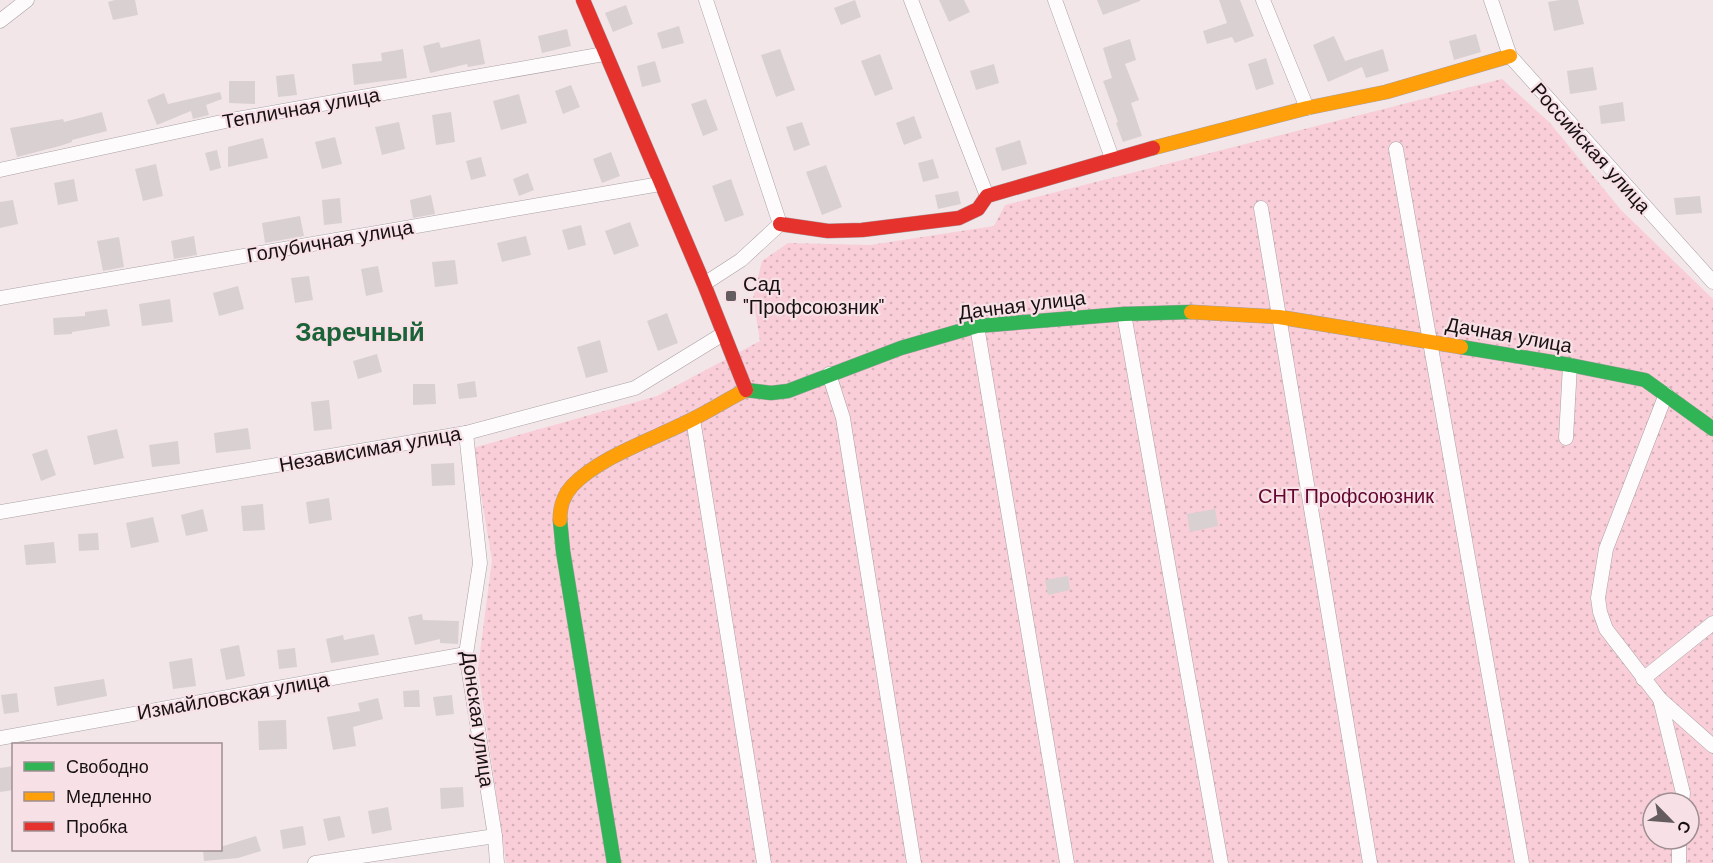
<svg xmlns="http://www.w3.org/2000/svg" width="1713" height="863" viewBox="0 0 1713 863" font-family="'DM Sans',sans-serif">
<style>
.grass{fill:url(#grass-dots);fill-rule:evenodd}
.building{fill:#d9d0d2}
.lines{fill:none;stroke-linecap:round;stroke-linejoin:round}
.street-casing{stroke:#a9a1a3;stroke-width:15}
.fast-casing{stroke:#a9a1a3;stroke-width:15}
.slow-casing{stroke:#a9a1a3;stroke-width:15}
.jam-casing{stroke:#a9a1a3;stroke-width:15}
.street{stroke:#fdfbfc;stroke-width:14}
.fast{stroke:#30b455;stroke-width:14}
.slow{stroke:#ff9f0a;stroke-width:14}
.jam{stroke:#e5322d;stroke-width:14}
.poi-dot{fill:#645c5e;stroke:#f7e1e6;stroke-width:2}
.labels{text-anchor:middle;dominant-baseline:central;stroke-width:4.5;stroke-linejoin:round;paint-order:stroke}
.street-label{font-size:20px;fill:#181113;stroke:#f7e1e6}
.poi-label{font-size:20px;fill:#181113;stroke:#f7e1e6;text-anchor:start}
.park-label{font-size:20px;fill:#63062f;stroke:#f7e1e6}
.district-label{font-size:26px;font-weight:bold;fill:#1a6338;stroke:#f7e1e6}
</style>
<defs>
<pattern id="grass-dots" width="8" height="8" patternUnits="userSpaceOnUse" patternTransform="scale(1.5)"><rect width="8" height="8" fill="#f9ced9"/><path d="M2 2h.1M6 6h.1" fill="none" stroke="#d5b0b9" stroke-width="1.8" stroke-linecap="round"/></pattern>
</defs>
<rect width="100%" height="100%" fill="#f2e6e9"/>
<path class="grass" d="M1502,79L1550,123L1621,210L1713,299V863H506L478,668L492,560L473,448L657,396L760,341L753,298L762,261L788,243L870,245L994,226L1005,205ZM1653,803H1689V839H1653Z"/>
<g class="building">
<polygon points="115,0 135,0 138,15 113,20 108,2"/>
<polygon points="855,0 861,17 841,25 834,8"/>
<polygon points="939,0 964,0 970,12 949,22"/>
<polygon points="1097,0 1140,0 1140,1 1103,15"/>
<polygon points="1219,0 1240,0 1254,36 1235,43 1232,37 1207,44 1203,31 1227,23"/>
<polygon points="1560,0 1578,0 1584,24 1554,31 1548,2"/>
<polygon points="626,5 633,24 613,32 605,13"/>
<polygon points="679,26 684,43 662,49 657,33"/>
<polygon points="567,29 571,46 542,53 538,36"/>
<polygon points="1476,34 1481,52 1454,60 1449,41"/>
<polygon points="1334,36 1345,61 1383,49 1389,71 1366,78 1362,67 1328,82 1313,45"/>
<polygon points="480,39 485,64 468,67 467,64 430,73 423,46 439,42 441,48"/>
<polygon points="1130,39 1136,60 1125,64 1139,100 1131,103 1142,136 1123,142 1116,123 1118,122 1103,81 1112,78 1103,48"/>
<polygon points="403,49 407,78 354,85 352,64 382,61 381,53"/>
<polygon points="780,49 795,90 776,97 761,55"/>
<polygon points="880,54 893,89 875,96 861,61"/>
<polygon points="1266,58 1274,84 1256,90 1248,64"/>
<polygon points="655,61 661,82 642,87 637,66"/>
<polygon points="994,64 999,83 976,90 970,71"/>
<polygon points="1593,67 1597,90 1570,94 1567,71"/>
<polygon points="294,74 297,95 278,97 276,76"/>
<polygon points="229,81 255,81 255,104 229,103"/>
<polygon points="571,85 580,107 563,114 555,91"/>
<polygon points="220,92 222,99 206,105 209,115 193,119 191,111 157,125 147,100 164,93 168,104"/>
<polygon points="519,94 527,123 501,130 493,101"/>
<polygon points="706,99 718,130 703,136 691,104"/>
<polygon points="1623,102 1625,121 1601,124 1599,106"/>
<polygon points="102,112 107,131 72,140 72,142 60,146 17,157 10,128 63,119 64,122"/>
<polygon points="451,112 455,142 436,145 432,115"/>
<polygon points="914,116 922,138 904,145 896,123"/>
<polygon points="399,122 405,149 382,155 375,127"/>
<polygon points="802,122 810,145 794,151 786,127"/>
<polygon points="335,137 342,164 322,169 315,142"/>
<polygon points="263,138 268,158 228,167 228,147"/>
<polygon points="1020,140 1027,164 1002,171 995,148"/>
<polygon points="217,150 221,168 210,171 205,153"/>
<polygon points="611,152 620,176 602,183 593,159"/>
<polygon points="481,157 486,176 471,180 466,161"/>
<polygon points="933,159 939,178 923,182 918,163"/>
<polygon points="156,164 163,196 143,201 135,169"/>
<polygon points="826,165 842,207 822,215 806,172"/>
<polygon points="528,173 534,190 519,196 513,179"/>
<polygon points="74,179 78,201 58,205 54,183"/>
<polygon points="731,179 744,215 725,222 712,186"/>
<polygon points="958,191 961,204 938,209 935,195"/>
<polygon points="431,195 435,214 413,218 410,200"/>
<polygon points="1700,196 1702,213 1676,215 1674,198"/>
<polygon points="340,198 342,223 324,225 322,200"/>
<polygon points="13,200 18,224 0,228 0,202"/>
<polygon points="300,216 304,236 265,243 262,223"/>
<polygon points="630,222 639,246 614,255 605,231"/>
<polygon points="581,225 586,245 568,250 562,230"/>
<polygon points="194,236 197,255 174,259 171,241"/>
<polygon points="526,236 531,255 502,262 497,243"/>
<polygon points="119,237 124,267 103,271 97,241"/>
<polygon points="455,260 458,284 435,287 432,262"/>
<polygon points="378,266 383,292 366,296 361,269"/>
<polygon points="309,276 313,300 295,303 291,278"/>
<polygon points="238,286 244,309 219,316 213,293"/>
<polygon points="170,299 173,322 142,326 139,304"/>
<polygon points="107,309 110,326 72,332 72,334 54,335 53,318 85,316 85,312"/>
<polygon points="667,313 678,343 658,351 647,321"/>
<polygon points="600,340 608,372 586,378 577,347"/>
<polygon points="377,354 382,372 358,379 353,361"/>
<polygon points="475,381 477,397 459,399 457,384"/>
<polygon points="413,384 435,384 436,404 413,405"/>
<polygon points="329,400 332,429 314,431 311,402"/>
<polygon points="248,428 251,449 216,453 214,433"/>
<polygon points="117,429 124,458 94,465 87,436"/>
<polygon points="178,441 180,464 152,467 149,445"/>
<polygon points="47,449 56,475 41,481 32,454"/>
<polygon points="454,463 455,485 432,486 431,464"/>
<polygon points="329,498 332,520 309,524 306,502"/>
<polygon points="263,504 265,530 243,531 241,506"/>
<polygon points="203,509 208,531 186,536 181,515"/>
<polygon points="1215,509 1218,526 1190,532 1187,514"/>
<polygon points="153,517 159,542 131,548 126,523"/>
<polygon points="98,533 99,550 79,551 78,534"/>
<polygon points="54,542 56,563 26,565 24,545"/>
<polygon points="1068,576 1070,590 1048,595 1045,580"/>
<polygon points="422,614 423,620 459,621 458,644 440,643 440,639 415,645 408,617"/>
<polygon points="374,634 379,655 331,663 326,639 343,635 344,640"/>
<polygon points="239,645 245,676 226,680 220,649"/>
<polygon points="295,648 297,667 279,669 277,650"/>
<polygon points="192,658 196,686 173,689 169,662"/>
<polygon points="104,679 107,696 57,706 54,687"/>
<polygon points="419,690 420,707 404,707 403,691"/>
<polygon points="17,693 19,712 4,714 1,695"/>
<polygon points="452,695 454,714 436,716 433,697"/>
<polygon points="378,698 383,719 353,727 356,746 333,750 327,717 360,711 358,703"/>
<polygon points="286,720 287,749 259,750 258,721"/>
<polygon points="14,766 14,790 0,792 0,768"/>
<polygon points="463,787 464,807 441,809 440,788"/>
<polygon points="388,807 392,830 372,834 368,811"/>
<polygon points="340,816 345,837 328,841 323,819"/>
<polygon points="303,826 306,845 283,849 280,830"/>
<polygon points="256,836 261,851 238,858 204,861 203,849 220,849 220,847"/>
</g>
<g class="lines">
<defs>
<g id="street">
<polyline points="911,0 987,196"/>
<polyline points="1055,0 1112,158"/>
<polyline points="1263,0 1307,108"/>
<polyline points="1491,0 1510,56 1713,282"/>
<polyline points="0,21 27,0"/>
<polyline points="1396,149 1522,863"/>
<polyline points="0,170 226,121 604,54"/>
<polyline points="1261,208 1370,863"/>
<polyline points="704,284 741,260 780,224 706,0"/>
<polyline points="0,298 660,184"/>
<polyline points="1124,314 1221,863"/>
<polyline points="977,326 1067,863"/>
<polyline points="829,374 843,418 914,863"/>
<polyline points="1666,394 1606,549 1598,598 1600,612 1606,629 1660,699 1683,793 1682,803"/>
<polyline points="693,419 764,863"/>
<polyline points="466,433 480,563 466,654 495,836 497,863"/>
<polyline points="1566,438 1570,365"/>
<polyline points="0,512 466,433 635,388 723,334"/>
<polyline points="1643,679 1713,623"/>
<polyline points="1660,699 1713,746"/>
<polyline points="0,738 466,654"/>
<polyline points="1679,839 1679,863"/>
<polyline points="315,863 495,836"/>
</g>
<g id="fast">
<polyline points="1461,347 1570,365 1645,380 1713,429"/>
<polyline points="746,390 771,393 788,391 901,348 977,326 1124,314 1191,312"/>
<polyline points="560,520 563,551 614,863"/>
</g>
<g id="slow">
<polyline points="1153,148 1307,108 1386,92 1510,56"/>
<polyline points="1191,312 1279,317 1461,347"/>
<path d="M560,520C560,506 563,496 572,486C600,456 657,438 693,419C711,410 728,399 746,390"/>
</g>
<g id="jam">
<polyline points="583,0 704,284 746,390"/>
<polyline points="780,224 828,231 862,230 959,218 978,209 987,196 1153,148"/>
</g>
</defs>
<use href="#street" class="street-casing"/>
<use href="#fast" class="fast-casing"/>
<use href="#slow" class="slow-casing"/>
<use href="#jam" class="jam-casing"/>
<use href="#street" class="street"/>
<use href="#fast" class="fast"/>
<use href="#slow" class="slow"/>
<use href="#jam" class="jam"/>
</g>
<rect class="poi-dot" x="725" y="290" width="12" height="12" rx="3"/>
<g class="labels">
<g class="street-label">
<text transform="translate(301 108) rotate(-10)">Тепличная улица</text>
<text transform="translate(1591 148) rotate(48)">Российская улица</text>
<text transform="translate(330 241) rotate(-10)">Голубичная улица</text>
<text transform="translate(1022 305) rotate(-7)">Дачная улица</text>
<text transform="translate(1509 335) rotate(10)">Дачная улица</text>
<text transform="translate(370 449) rotate(-10)">Независимая улица</text>
<text transform="translate(233 696) rotate(-10)">Измайловская улица</text>
<text transform="translate(478 719) rotate(82)">Донская улица</text>
</g>
<g class="poi-label">
<text x="743" y="284">Сад<tspan x="743" dy="23">"Профсоюзник"</tspan></text>
</g>
<g class="park-label">
<text x="1346" y="496">СНТ Профсоюзник</text>
</g>
<g class="district-label">
<text x="360" y="332">Заречный</text>
</g>
</g>
<rect x="12" y="743" width="210" height="108" fill="#f7e1e6" stroke="#9e8e92" stroke-width="1.5"/>
<rect x="24" y="762" width="30" height="9" fill="#30b455" stroke="#9e8e92" stroke-width="1.5"/>
<text x="66" y="773" font-size="18" fill="#181113">Свободно</text>
<rect x="24" y="792" width="30" height="9" fill="#ff9f0a" stroke="#9e8e92" stroke-width="1.5"/>
<text x="66" y="803" font-size="18" fill="#181113">Медленно</text>
<rect x="24" y="822" width="30" height="9" fill="#e5322d" stroke="#9e8e92" stroke-width="1.5"/>
<text x="66" y="833" font-size="18" fill="#181113">Пробка</text>
<g transform="translate(1671 821) rotate(115)"><circle r="28" fill="#f7e1e6" stroke="#9e8e92" stroke-width="1.5"/>
<path d="M0-4.5L10 22L0 15L-10 22Z" fill="#645c5e"/>
<text y="-9" font-size="16" font-weight="bold" text-anchor="middle" fill="#181113">С</text>
</g>
</svg>
